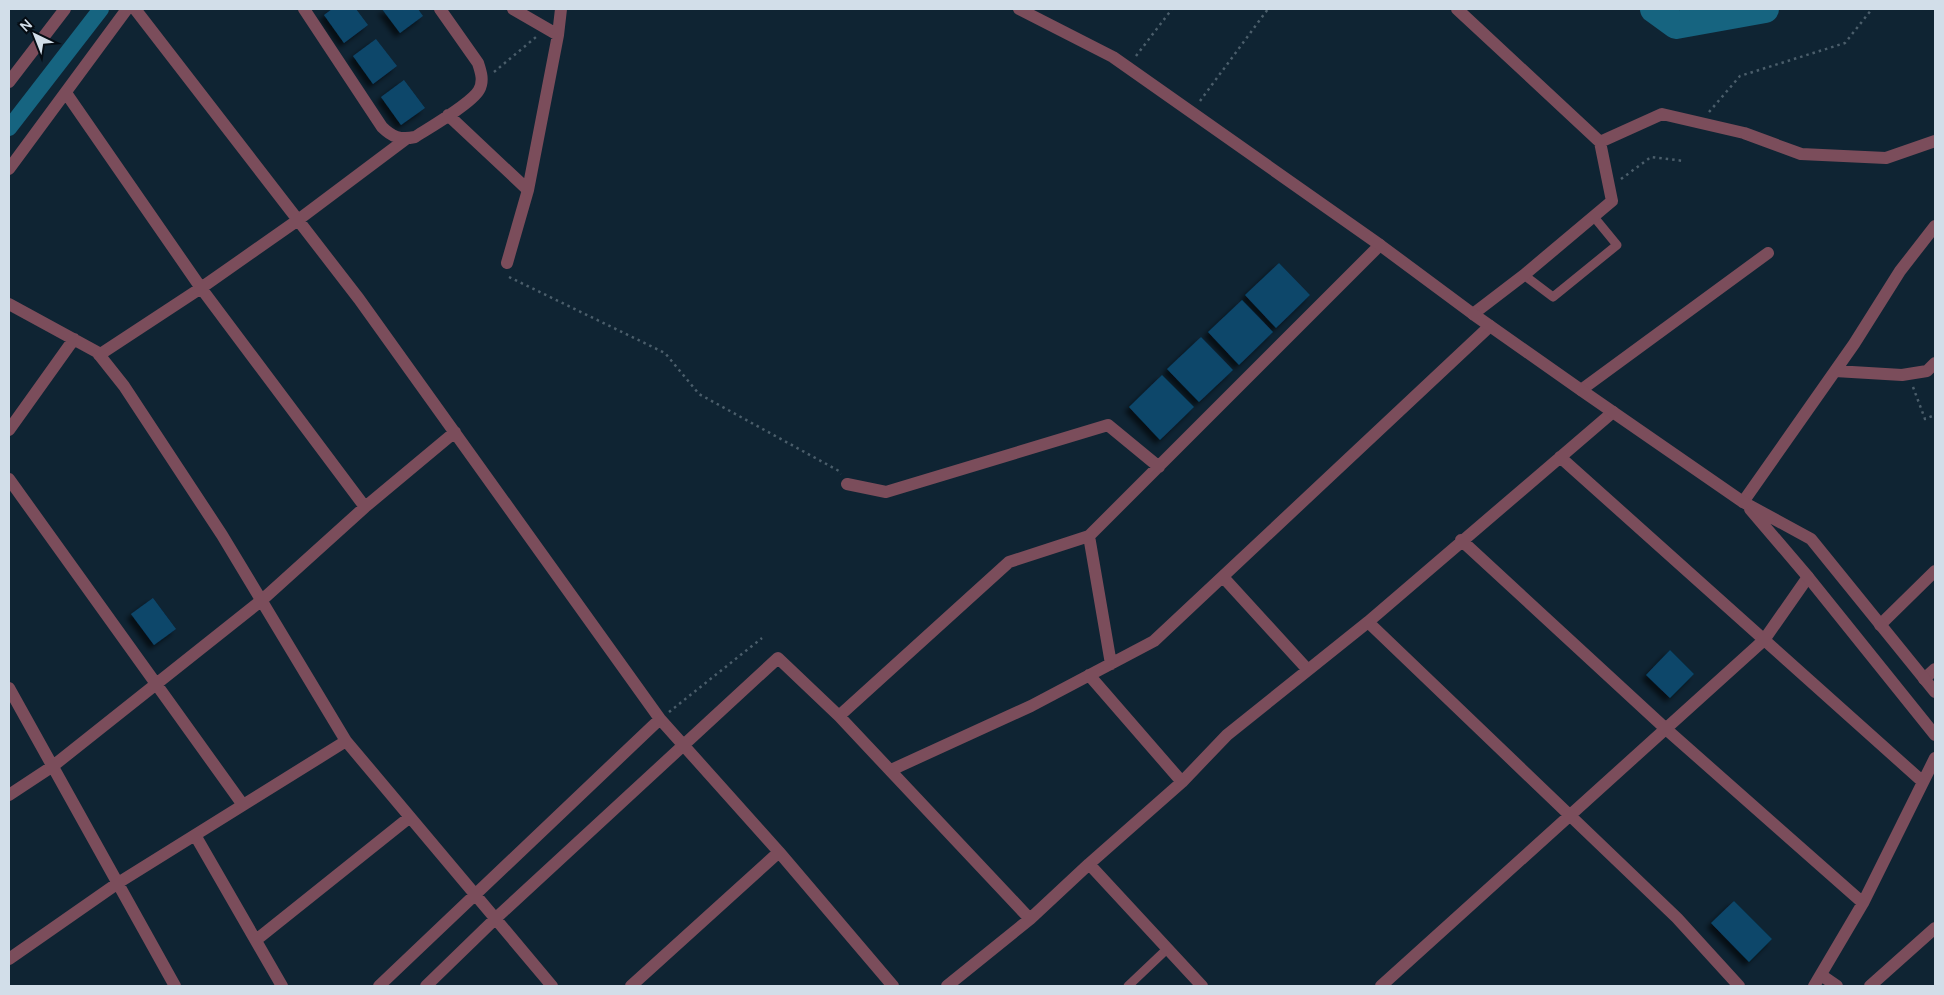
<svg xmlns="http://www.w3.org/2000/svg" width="1944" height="995" viewBox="0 0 1944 995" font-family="Manrope,sans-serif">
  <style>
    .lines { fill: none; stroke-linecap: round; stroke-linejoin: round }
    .canal { stroke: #166480; stroke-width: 16 }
    .river { stroke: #166480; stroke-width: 28 }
    .building { fill: #0c466b; filter: url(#shadow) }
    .path { stroke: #4b5e6b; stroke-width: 2.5; stroke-dasharray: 2.5 4; stroke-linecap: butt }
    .service { stroke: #7b4d5b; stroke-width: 9 }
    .minor { stroke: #7b4d5b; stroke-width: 12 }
    .tertiary { stroke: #7b4d5b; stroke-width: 12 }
  </style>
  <defs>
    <filter id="shadow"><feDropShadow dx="-4.5" dy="4.5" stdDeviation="2.5" flood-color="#0009"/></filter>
  </defs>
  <rect width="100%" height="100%" fill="#0f2433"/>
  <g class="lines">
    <path class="canal" d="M9,128L101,9"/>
    <path class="river" d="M1654,9L1676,25L1765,9"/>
  </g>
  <path class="building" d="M332,9H356L368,25L344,43L324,15Z
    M382,9H418L423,16L400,33Z
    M376,39L397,66L373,84L353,56Z
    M404,80L425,108L401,125L381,97Z
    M1279,263L1310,295L1276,328L1245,295Z
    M1242,300L1273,332L1239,365L1208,332Z
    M1201,337L1233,370L1199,402L1167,369Z
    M1162,375L1194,407L1160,440L1129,407Z
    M153,598L176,629L154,645L131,614Z
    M1670,650L1694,674L1670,698L1646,675Z
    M1734,901L1772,939L1749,962L1711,923Z"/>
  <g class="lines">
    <path class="path" d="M1136,56L1172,9
      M494,72L536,37
      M1200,101L1268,9
      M1709,112L1740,76L1845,43L1872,9
      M1621,179L1651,157L1684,161
      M509,277L665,353L699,394L839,471L841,474
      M1913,387L1925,419L1935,415
      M669,712L762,638"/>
    <path class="service" d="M1524,275L1553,297L1617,245L1594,217
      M1128,986L1167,949"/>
    <path class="minor" d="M135,9L359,299L660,719L779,852L893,986
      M304,9L382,127C392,137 400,140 415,137C429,128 472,103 479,90C484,81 481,72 478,63L440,9
      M513,9L558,35
      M1457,9L1600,142
      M9,82L65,9
      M66,93L201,288L365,507
      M448,115L528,190
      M9,169L127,9
      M507,263L528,190L558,35L561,9
      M9,304L97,352L124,386L222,535L346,741L552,986
      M1473,314L1524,275L1612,201L1600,142L1662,114L1744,133L1801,154L1886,158L1935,141
      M99,355L201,288L298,220L406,139
      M1835,371L1902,375L1927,371L1935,363
      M1581,390L1768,253
      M9,430L74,339
      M1560,457L1923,782
      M9,479L243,805
      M847,484L886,492L1108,425L1159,467
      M1743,502L1854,344L1900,271L1935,226
      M1089,536L1111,664
      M1461,540L1666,729L1863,903
      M1223,577L1308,670
      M1368,622L1677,918L1739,986
      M1880,625L1935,571
      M1089,675L1182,782L1227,735L1368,622L1613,412
      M1924,679L1935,669
      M9,688L175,986
      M839,716L1009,562L1089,536L1380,245
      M891,770L1031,706L1154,641L1490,326
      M9,795L53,766L262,600L365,507L455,432
      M195,835L282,986
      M1089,864L1202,986
      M256,940L410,817
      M9,959L118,883L346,741
      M1821,975L1837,986
      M379,986L660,719
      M426,986L495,919L778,658L839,716L1030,919
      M631,986L779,852
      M947,986L1030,919L1089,864L1182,782
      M1381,986L1764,640L1808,577
      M1814,986L1863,903L1935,758
      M1870,986L1935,928"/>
    <path class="tertiary" d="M1019,9L1113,57L1380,245L1473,314L1581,390L1743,502L1811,539L1935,692
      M1750,509L1808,577L1935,735"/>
  </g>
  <rect width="1944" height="995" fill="none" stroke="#d2dee9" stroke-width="20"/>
  <g transform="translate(35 35) rotate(317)" stroke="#050c13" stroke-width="4" paint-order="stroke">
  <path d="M0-4L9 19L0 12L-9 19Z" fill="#d2dee9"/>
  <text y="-8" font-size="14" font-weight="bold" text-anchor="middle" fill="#d2dee9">N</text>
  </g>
</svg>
